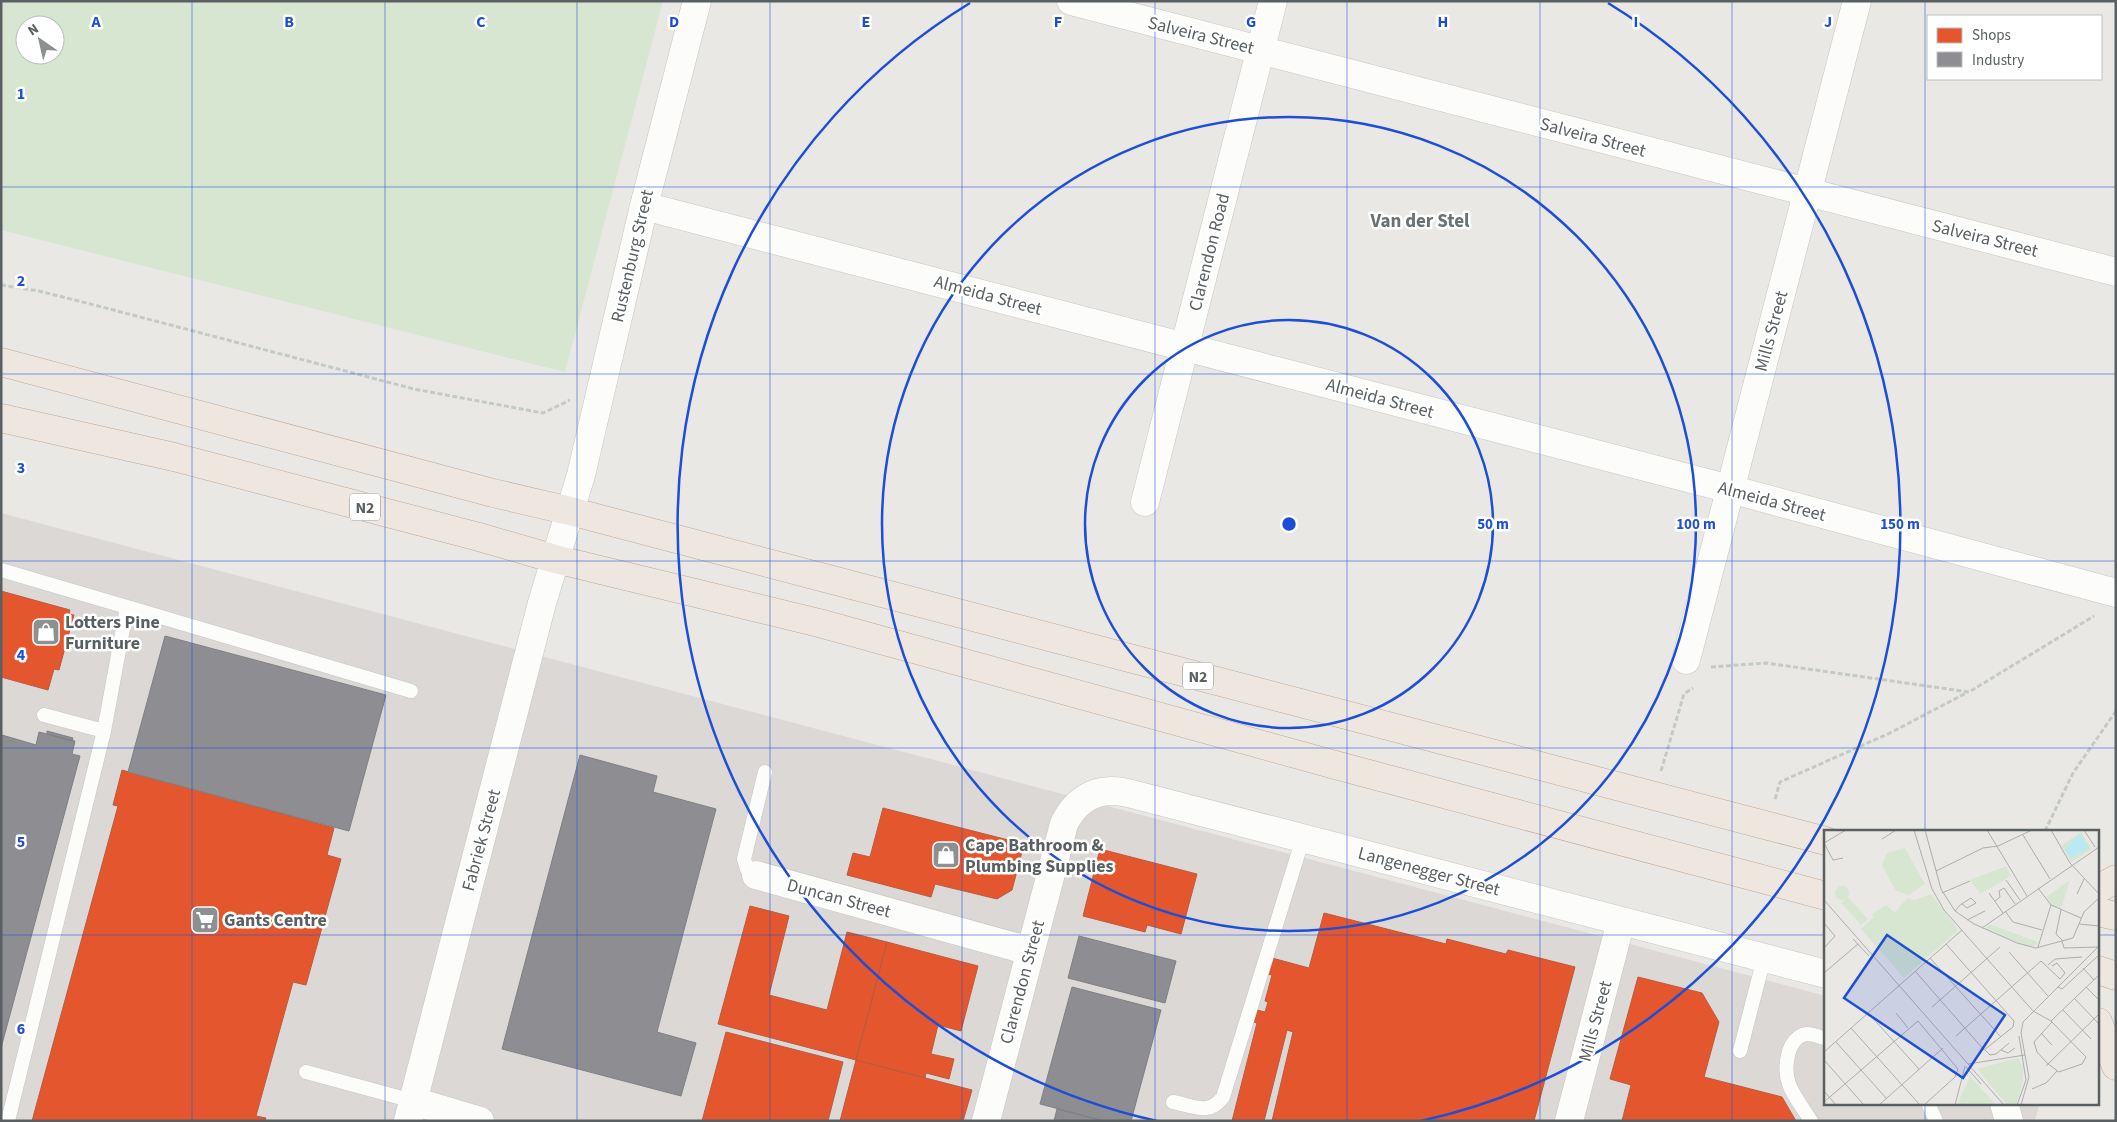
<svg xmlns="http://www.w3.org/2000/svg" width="2117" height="1122" viewBox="0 0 2117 1122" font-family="'Source Sans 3',sans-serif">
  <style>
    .industrial { fill: #dbd8d6 }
    .green { fill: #d7e6d0; fill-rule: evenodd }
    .shops { fill: #e4572e; stroke: #bb5a3e }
    .industry { fill: #8d8d92; stroke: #7e8084 }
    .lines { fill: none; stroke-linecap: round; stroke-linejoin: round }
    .lane-casing { stroke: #c6c6c6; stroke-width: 15 }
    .street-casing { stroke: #c6c6c6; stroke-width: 29 }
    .highway-casing { stroke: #c0a894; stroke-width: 29 }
    .path { stroke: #c4cac5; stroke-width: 3; stroke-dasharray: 5 2.5; stroke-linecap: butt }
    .lane { stroke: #fcfcfb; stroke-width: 14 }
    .street { stroke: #fcfcfb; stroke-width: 28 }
    .highway { stroke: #eee7e0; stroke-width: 28 }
    .grid { fill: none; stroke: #1d4ed8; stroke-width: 1; stroke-opacity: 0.55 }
    .ring { fill: none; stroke: #1d4ed8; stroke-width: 2.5 }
    .labels { text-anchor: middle; stroke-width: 5; stroke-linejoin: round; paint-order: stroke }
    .shield { fill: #fff; stroke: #8c9091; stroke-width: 1 }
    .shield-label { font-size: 16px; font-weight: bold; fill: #5a6062 }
    .street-label { font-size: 18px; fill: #5a6062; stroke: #fff }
    .poi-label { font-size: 18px; font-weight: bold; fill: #5a6062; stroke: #fff; text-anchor: start }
    .neighbourhood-label { font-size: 19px; font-weight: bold; fill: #6b7274; stroke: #fff }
    .inset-road { fill: none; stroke: #acaead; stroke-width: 1 }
    .view { fill: #1d4ed8; fill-opacity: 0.15; stroke: #1d4ed8; stroke-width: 2.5 }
    .inset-edge { fill: none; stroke: #5a6062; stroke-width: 2.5 }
    .grid-label { font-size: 16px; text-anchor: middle; font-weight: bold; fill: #1d4ed8; stroke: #fff; stroke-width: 5; stroke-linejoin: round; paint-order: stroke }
    .centre { fill: #1d4ed8; stroke: #fff; stroke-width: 2.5 }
    .ring-label { font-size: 15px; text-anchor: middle; font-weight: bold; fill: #1d4ed8; stroke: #fff; stroke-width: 5; stroke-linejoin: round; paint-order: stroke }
  </style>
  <rect width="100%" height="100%" fill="#eae8e5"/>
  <path class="industrial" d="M1,513L1826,996V1103H2040L2035,1121H1Z"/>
  <path class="green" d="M1,1H663L565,372L1,230ZM25,25H55V55H25Z"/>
  <path class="shops" d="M1,591L70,610L69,614L74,615L59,670L54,669L48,690L1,677Z
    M122,770L334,828L327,855L341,859L306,985L293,982L256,1116L266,1118L265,1121H32L118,806L113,805Z
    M883,808L1024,844L1012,890L997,899L935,884L931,897L847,875L853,853L870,857Z
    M1100,849L1197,874L1181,934L1147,925L1145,932L1083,916Z
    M750,906L789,916L769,995L827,1010L847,932L887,942L856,1060L718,1024Z
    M1324,913L1446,944L1447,939L1506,954L1508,950L1575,967L1534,1121H1272L1293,1032L1287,1030L1264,1121H1232L1257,1023L1254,1022L1257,1010L1265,1012L1268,1002L1265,1001L1272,975L1267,974L1272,958L1309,968Z
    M887,942L978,966L961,1031L938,1025L931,1054L954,1059L949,1079L926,1073L925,1078L856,1060Z
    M1638,977L1702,993L1719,1022L1704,1077L1782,1097L1796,1121H1622L1631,1085L1610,1079Z
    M726,1032L843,1062L828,1121H702Z
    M856,1060L972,1090L963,1121H840Z"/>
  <path class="industry" d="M165,636L386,695L349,831L128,772Z
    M47,731L73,738L72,741L47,734Z
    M39,732L75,741L72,754L80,756L1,1048V737L2,735L36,745Z
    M580,755L657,776L653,792L716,809L657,1032L696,1043L681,1096L502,1049Z
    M1079,936L1176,961L1165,1003L1068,978Z
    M1072,987L1161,1010L1131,1121H1105L1040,1104Z
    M1057,1109L1103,1121H1054Z"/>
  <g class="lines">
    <defs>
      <path id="lane" d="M1,570L127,607L104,731L8,1121
        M127,607L411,691
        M44,715L104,731
        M756,875L747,869L744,859L765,772
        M1740,1051L1764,958
        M306,1072L413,1101
        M1173,1102C1194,1106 1209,1116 1223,1097L1303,838
        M1928,1103L1936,1121
        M1811,1121C1804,1109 1793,1096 1789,1084C1783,1069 1787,1036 1807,1034C1813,1034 1820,1037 1826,1039"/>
      <path id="street" d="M1071,1L2116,272
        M644,206L1730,489L2116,593
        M1145,502L1273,1
        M1686,660L1857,1
        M756,875L1030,951
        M413,1101L480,1121
        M2004,1103L2009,1121
        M408,1121L542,603L581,475L644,206L697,1
        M986,1121L1064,824C1077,797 1099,786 1128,793L1826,974
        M1569,1121L1621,921"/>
      <path id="highway" d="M1,362L493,493L570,511L1826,841
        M1,418L174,457L479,537L555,559L819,623L1339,766L1826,896
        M2098,889L2116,879
        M2098,912L2116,916
        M2098,970L2116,976
        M2098,1022L2116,1066"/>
    </defs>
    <use href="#lane" class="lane-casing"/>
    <use href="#street" class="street-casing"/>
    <use href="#highway" class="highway-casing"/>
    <path class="path" d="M1,285L39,291L102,307L414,389L543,413L570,400
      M1711,667L1766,663L1969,692L2094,616
      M1661,771L1684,694L1693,688
      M1775,799L1780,782L1890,733L1968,692
      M2045,831L2073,773L2116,711"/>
    <use href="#lane" class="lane"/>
    <use href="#street" class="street"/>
    <use href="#highway" class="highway"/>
  </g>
  <path class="grid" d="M192,1V1121M385,1V1121M577,1V1121M770,1V1121M962,1V1121M1155,1V1121M1347,1V1121M1540,1V1121M1732,1V1121M1925,1V831M1,187H2116M1,374H2116M1,561H2116M1,748H2116M1,935H1826M2098,935H2116M1925,1103V1121"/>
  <g class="ring">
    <circle cx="1289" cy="524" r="204"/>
    <circle cx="1289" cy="524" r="407"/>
    <path d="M1157 1121A611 611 0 0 1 970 3M1608 3A611 611 0 0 1 1421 1121"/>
  </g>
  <defs>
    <symbol id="shop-square" viewBox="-11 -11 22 22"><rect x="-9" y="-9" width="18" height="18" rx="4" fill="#8c9090" stroke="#fff"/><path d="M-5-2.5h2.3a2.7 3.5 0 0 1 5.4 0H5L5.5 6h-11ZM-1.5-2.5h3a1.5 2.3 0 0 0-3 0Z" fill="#fff"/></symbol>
    <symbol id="supermarket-square" viewBox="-11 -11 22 22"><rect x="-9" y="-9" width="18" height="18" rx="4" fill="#8c9090" stroke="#fff"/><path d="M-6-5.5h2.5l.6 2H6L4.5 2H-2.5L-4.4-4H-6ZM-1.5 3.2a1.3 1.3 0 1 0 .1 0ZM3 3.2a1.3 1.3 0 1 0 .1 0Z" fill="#fff"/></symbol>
  </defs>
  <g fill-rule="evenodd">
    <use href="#shop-square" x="30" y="616" width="32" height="32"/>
    <use href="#shop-square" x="930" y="839" width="32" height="32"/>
    <use href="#supermarket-square" x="189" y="904" width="32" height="32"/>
  </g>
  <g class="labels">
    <g class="shield">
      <rect x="350" y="493.5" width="30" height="27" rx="4"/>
      <rect x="1183" y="662.5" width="30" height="27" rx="4"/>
    </g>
    <g class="shield-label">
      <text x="365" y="513">N2</text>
      <text x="1198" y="682">N2</text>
    </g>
    <g class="street-label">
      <text transform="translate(1201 35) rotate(14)" y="6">Salveira Street</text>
      <text transform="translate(1593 137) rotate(15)" y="6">Salveira Street</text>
      <text transform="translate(1985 238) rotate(14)" y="6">Salveira Street</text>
      <text transform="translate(1209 252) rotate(-76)" y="6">Clarendon Road</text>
      <text transform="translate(632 256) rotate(-77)" y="6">Rustenburg Street</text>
      <text transform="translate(988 295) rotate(15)" y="6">Almeida Street</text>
      <text transform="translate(1771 331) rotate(-75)" y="6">Mills Street</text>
      <text transform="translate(1380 398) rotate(15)" y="6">Almeida Street</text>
      <text transform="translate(1772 501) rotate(15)" y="6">Almeida Street</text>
      <text transform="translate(481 840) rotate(-75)" y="6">Fabriek Street</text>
      <text transform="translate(1429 871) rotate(15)" y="6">Langenegger Street</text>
      <text transform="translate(839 898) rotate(15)" y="6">Duncan Street</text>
      <text transform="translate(1022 982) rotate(-75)" y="6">Clarendon Street</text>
      <text transform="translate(1595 1021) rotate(-75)" y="6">Mills Street</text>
    </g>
    <g class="poi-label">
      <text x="65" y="628">Lotters Pine<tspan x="65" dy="21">Furniture</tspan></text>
      <text x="965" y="851">Cape Bathroom &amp;<tspan x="965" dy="21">Plumbing Supplies</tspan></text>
      <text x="224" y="926">Gants Centre</text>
    </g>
    <g class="neighbourhood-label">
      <text x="1420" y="227">Van der Stel</text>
    </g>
  </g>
  <g transform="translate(1824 830)">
    <rect width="275" height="275" fill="#eae8e5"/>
    <path d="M257,2L268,19L247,32L237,16ZM81,18L101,54L85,65L72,61L58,35L63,23ZM182,36L187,46L156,64L146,50ZM246,50L237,79L227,75L222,67ZM11 63a7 7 0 1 1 14 0a7 7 0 1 1-14 0ZM107,64L134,100L80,148L37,99L50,87L48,84L62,75L71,83L83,68L91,70ZM24,67L44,89L37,95L17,73ZM165,94L214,112L213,115L205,117L161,99ZM194,228L199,235V252L192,275H183L153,239ZM146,247L152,253L172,275H133Z" fill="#d7e6d0"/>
    <path d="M256,4L265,18L247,28L241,19Z" fill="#b8e9f5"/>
    <path class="inset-road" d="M90,0L108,59L120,80L209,181L227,191L262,227M101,0L117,59L131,81L150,94L193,113L212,118L249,108L260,82L275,68M163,0L203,66M227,0L246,33L275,64M260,0L271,17M199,5L226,49M58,9L72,0M0,13L9,30L19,28M0,13L22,0M112,41L159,18L174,16L208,0M182,50L196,70M214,58L227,75L257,88M118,63L146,51M165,63L179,83M253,64L260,49M0,70L180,275M171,71L176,67L175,61L180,58L191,74M237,80L232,104L239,111M131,81L136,75L147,68L152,73L143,78L138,74M181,81L189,92L218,100M143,90L161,81M0,93L11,106L0,118M255,94L275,96M158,98L275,17M29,109L45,126M238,111L240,118L274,117M214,117L227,75M185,122L224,166M106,128L177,207M224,135L231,129L258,127M228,136L233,133L241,143L236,149M259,138L270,150M91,141L160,220L189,197L190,191L122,114M0,143L34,114M234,157L238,159L275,125M262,157L275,170M250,168L275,194M108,177L176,117M239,180L267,209M44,183L95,239M72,183L84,198M227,191L275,145M228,192L210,212L213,222L223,233L235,242L258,234L262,227M27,198L96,275M217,203L228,215M132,206L217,131L236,149M12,212L62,268M161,220L166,225L172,224L185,213M177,220L184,223L191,218M0,222L138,100M0,230L40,275M144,234L201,225M222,236L275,184M142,237L157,254M208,259L222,253L233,241M0,261L12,275M0,272L94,191L134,239L131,247L100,275M55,275L119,218M131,275L141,236M193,275L202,250L195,206M197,275L205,247L197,203L199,192L275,116"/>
    <path class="view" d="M63,105L181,185L139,248L20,168Z"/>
    <rect width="275" height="275" class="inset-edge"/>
  </g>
  <g class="grid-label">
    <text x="96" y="27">A</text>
    <text x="289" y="27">B</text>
    <text x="481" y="27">C</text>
    <text x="674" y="27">D</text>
    <text x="866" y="27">E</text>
    <text x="1058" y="27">F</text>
    <text x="1251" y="27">G</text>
    <text x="1443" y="27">H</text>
    <text x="1636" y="27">I</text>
    <text x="1828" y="27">J</text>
    <text x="21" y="99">1</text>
    <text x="21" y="286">2</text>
    <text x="21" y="473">3</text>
    <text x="21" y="660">4</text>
    <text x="21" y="847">5</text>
    <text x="21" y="1034">6</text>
  </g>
  <circle cx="1289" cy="524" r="8" class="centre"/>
  <g class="ring-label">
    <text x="1493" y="529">50 m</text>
    <text x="1696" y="529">100 m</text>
    <text x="1900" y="529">150 m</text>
  </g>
  <rect width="2117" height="1122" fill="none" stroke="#5a6062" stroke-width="5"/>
  <rect x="1927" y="15" width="175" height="65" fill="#ffffff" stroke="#bdbfc0"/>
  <rect x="1937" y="28" width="25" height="15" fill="#e4572e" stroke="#bdbfc0"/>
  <text x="1972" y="40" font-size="15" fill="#5a6062">Shops</text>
  <rect x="1937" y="52" width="25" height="15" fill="#8d8d92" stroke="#bdbfc0"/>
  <text x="1972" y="65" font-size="15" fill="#5a6062">Industry</text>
  <g transform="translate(40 40) rotate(326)"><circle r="24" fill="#ffffff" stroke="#bdbfc0"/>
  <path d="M0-4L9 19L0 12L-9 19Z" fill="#8c9090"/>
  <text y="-8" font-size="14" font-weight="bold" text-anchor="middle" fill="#5a6062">N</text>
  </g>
</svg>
